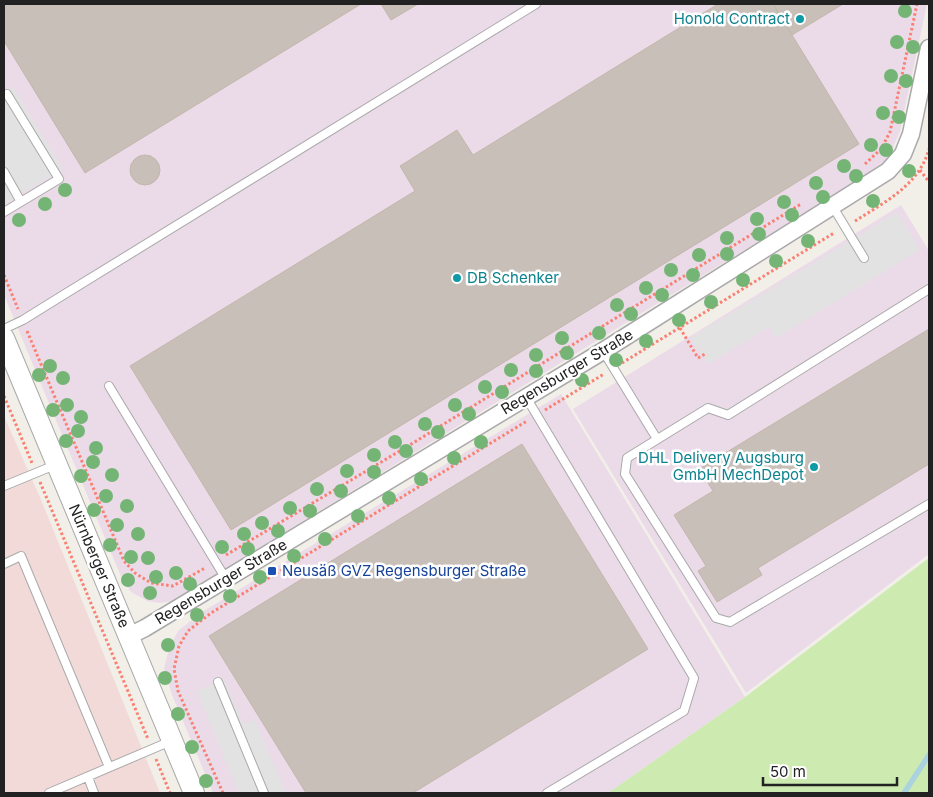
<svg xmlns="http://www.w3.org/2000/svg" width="933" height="797" viewBox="0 0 933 797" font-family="Inter,sans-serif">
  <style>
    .commercial { fill: #f2dad9 }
    .industrial { fill: #ebdbe8 }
    .grass { fill: #cdebb0 }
    .parking { fill: #e2e2e2 }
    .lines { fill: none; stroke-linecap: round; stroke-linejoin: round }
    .stream { stroke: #aad3df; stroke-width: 5.5 }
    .building { fill: #c7bfb8; stroke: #c4b6ab }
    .service-casing { stroke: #a9a9a9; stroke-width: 10 }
    .minor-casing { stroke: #a9a9a9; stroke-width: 19 }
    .tertiary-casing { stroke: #a9a9a9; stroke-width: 22 }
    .path { stroke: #fa8072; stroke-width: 3; stroke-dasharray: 2.5 2.5; stroke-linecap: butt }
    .service { stroke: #fff; stroke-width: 8 }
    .minor { stroke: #fff; stroke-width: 16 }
    .tertiary { stroke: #fff; stroke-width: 20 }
    .tree { fill: #74b475 }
    .culture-dot { fill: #0f9aa8; stroke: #fff; stroke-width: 2 }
    .transit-dot { fill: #1a4fb4; stroke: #fff; stroke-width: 2 }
    .labels { text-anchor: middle; stroke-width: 5; stroke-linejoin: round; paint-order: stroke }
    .culture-label { font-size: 15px; fill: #0d838f; stroke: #fff; text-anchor: end }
    .street-label { font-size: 15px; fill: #222; stroke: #fff }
    .transit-label { font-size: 15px; fill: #164399; stroke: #fff; text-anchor: start }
  </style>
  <rect width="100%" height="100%" fill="#f2efe9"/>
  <path class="commercial" d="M4,416L42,502L160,793H4Z"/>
  <path class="industrial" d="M4,4H927L900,131L889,157L878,168L173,601L159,603L147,601L131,592L122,579L4,295Z
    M901,205L929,251V554L746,693L573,409Z
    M561,394L745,697L608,793H213L172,695L164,668L170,645L179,630L202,612Z"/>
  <path class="grass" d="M929,558V793H608L745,697Z"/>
  <path class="parking" d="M13,87L63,169L4,204V93Z
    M897,212L920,250L776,338L769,327L708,364L691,338Z
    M224,679L243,724L255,720L286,793H239L197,691Z"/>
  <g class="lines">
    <path class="stream" d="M904,793L929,755"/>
  </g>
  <path class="building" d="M4,4H361L85,173L4,41Z
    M381,4H418L391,20Z
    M718,4H773L859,144L231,530L130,366L415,191L400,166L457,130L473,155Z
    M773,4H843L792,35Z
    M130 170a15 15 0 1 1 30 0a15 15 0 1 1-30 0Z
    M929,329V464L758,568L762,575L717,602L698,571L706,566L674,515L713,491L699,469Z
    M522,444L648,649L413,793H306L209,636Z"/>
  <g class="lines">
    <defs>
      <path id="service" d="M4,172L21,202
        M833,207L864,258
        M4,212L59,179L7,94
        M929,289L728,415L708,408L627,458L625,474L716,618L730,622L929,504
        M4,329L23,320L60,297L536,4
        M603,351L657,439
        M109,386L226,579
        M526,397L694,678L684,711L547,793
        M4,486L55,465
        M4,564L21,556L109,767
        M218,682L264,793
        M88,777L94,793
        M49,793L171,741"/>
      <path id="minor" d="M129,636L145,628L603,351L888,171L903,154L911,134L929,48"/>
      <path id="tertiary" d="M4,338L194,793"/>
    </defs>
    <use href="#service" class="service-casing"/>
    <use href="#minor" class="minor-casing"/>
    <use href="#tertiary" class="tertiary-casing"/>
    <path class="path" d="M865,164L881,149L890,132L917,4
      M920,170L929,182
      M855,221C885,202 919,185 929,149
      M4,275L18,309
      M680,328L698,358L705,354
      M27,331L124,561L135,573L151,583L173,586L205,568
      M622,363L834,233
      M4,396L32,463
      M545,410L604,374
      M40,482L148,739
      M226,555L413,443L801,204
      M156,759L170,793
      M223,793L178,691L174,669L179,646L188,631L211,613L527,421"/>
    <use href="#service" class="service"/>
    <use href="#minor" class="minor"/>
    <use href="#tertiary" class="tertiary"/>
  </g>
  <g class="tree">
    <circle cx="905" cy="11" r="7"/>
    <circle cx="897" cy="42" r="7"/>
    <circle cx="913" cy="47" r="7"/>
    <circle cx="891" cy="76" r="7"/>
    <circle cx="906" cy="81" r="7"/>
    <circle cx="883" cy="113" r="7"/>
    <circle cx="899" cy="117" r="7"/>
    <circle cx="871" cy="145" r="7"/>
    <circle cx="886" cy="150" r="7"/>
    <circle cx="844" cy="166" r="7"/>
    <circle cx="909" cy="171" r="7"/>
    <circle cx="856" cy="176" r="7"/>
    <circle cx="816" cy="183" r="7"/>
    <circle cx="65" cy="190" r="7"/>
    <circle cx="823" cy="197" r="7"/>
    <circle cx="873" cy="201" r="7"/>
    <circle cx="784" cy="202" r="7"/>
    <circle cx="45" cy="204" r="7"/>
    <circle cx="792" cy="215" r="7"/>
    <circle cx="757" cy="219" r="7"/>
    <circle cx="19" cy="220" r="7"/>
    <circle cx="759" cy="234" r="7"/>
    <circle cx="727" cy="238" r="7"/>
    <circle cx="808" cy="241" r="7"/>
    <circle cx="727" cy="254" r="7"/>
    <circle cx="699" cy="255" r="7"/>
    <circle cx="776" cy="261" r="7"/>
    <circle cx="671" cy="270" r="7"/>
    <circle cx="693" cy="275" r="7"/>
    <circle cx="743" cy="280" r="7"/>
    <circle cx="646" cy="288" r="7"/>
    <circle cx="662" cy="295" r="7"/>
    <circle cx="711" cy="302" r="7"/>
    <circle cx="617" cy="305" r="7"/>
    <circle cx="631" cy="314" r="7"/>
    <circle cx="679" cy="320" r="7"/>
    <circle cx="599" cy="333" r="7"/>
    <circle cx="562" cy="338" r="7"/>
    <circle cx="646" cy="341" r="7"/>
    <circle cx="567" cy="353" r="7"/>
    <circle cx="536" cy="355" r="7"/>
    <circle cx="616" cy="360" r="7"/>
    <circle cx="50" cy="366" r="7"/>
    <circle cx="511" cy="370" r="7"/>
    <circle cx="536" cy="371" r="7"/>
    <circle cx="39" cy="375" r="7"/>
    <circle cx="63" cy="378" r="7"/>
    <circle cx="582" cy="380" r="7"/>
    <circle cx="485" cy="387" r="7"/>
    <circle cx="502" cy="392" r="7"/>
    <circle cx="67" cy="405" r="7"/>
    <circle cx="455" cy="405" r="7"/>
    <circle cx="53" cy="410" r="7"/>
    <circle cx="469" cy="414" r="7"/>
    <circle cx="81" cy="417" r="7"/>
    <circle cx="425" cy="424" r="7"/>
    <circle cx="78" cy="431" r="7"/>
    <circle cx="438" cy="432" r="7"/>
    <circle cx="66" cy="441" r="7"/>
    <circle cx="395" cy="442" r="7"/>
    <circle cx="481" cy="442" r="7"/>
    <circle cx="96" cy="448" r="7"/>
    <circle cx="406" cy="451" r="7"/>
    <circle cx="374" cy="455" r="7"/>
    <circle cx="454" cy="458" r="7"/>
    <circle cx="93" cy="462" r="7"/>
    <circle cx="347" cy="471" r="7"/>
    <circle cx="374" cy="472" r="7"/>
    <circle cx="112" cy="475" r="7"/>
    <circle cx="81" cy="476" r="7"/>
    <circle cx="421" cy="479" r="7"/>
    <circle cx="317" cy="489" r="7"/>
    <circle cx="341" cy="491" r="7"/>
    <circle cx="106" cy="496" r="7"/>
    <circle cx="389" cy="498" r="7"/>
    <circle cx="127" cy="506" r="7"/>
    <circle cx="290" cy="508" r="7"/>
    <circle cx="94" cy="510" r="7"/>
    <circle cx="310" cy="511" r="7"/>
    <circle cx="358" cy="516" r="7"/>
    <circle cx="262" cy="523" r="7"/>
    <circle cx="117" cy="525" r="7"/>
    <circle cx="278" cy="531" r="7"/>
    <circle cx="138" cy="534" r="7"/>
    <circle cx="244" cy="534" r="7"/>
    <circle cx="325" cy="539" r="7"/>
    <circle cx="110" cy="545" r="7"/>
    <circle cx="222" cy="547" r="7"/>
    <circle cx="248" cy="549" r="7"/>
    <circle cx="294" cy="556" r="7"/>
    <circle cx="131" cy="557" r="7"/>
    <circle cx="148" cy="558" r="7"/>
    <circle cx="176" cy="573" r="7"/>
    <circle cx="156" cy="577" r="7"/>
    <circle cx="260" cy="577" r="7"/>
    <circle cx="128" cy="580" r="7"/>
    <circle cx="190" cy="584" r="7"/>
    <circle cx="150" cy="593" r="7"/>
    <circle cx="230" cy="596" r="7"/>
    <circle cx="197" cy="615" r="7"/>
    <circle cx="168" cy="645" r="7"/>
    <circle cx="165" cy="678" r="7"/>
    <circle cx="178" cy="714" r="7"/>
    <circle cx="192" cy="747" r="7"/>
    <circle cx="206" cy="781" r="7"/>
  </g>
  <g class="culture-dot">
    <circle cx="800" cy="19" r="5"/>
    <circle cx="457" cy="278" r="5"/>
    <circle cx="814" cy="467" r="5"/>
  </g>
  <rect class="transit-dot" x="267" y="566" width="10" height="10" rx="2.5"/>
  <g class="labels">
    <g class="culture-label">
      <text x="790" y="24">Honold Contract</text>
      <text x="467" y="283" text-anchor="start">DB Schenker</text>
      <text x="804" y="463">DHL Delivery Augsburg<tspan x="804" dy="17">GmbH MechDepot</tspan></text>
    </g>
    <g class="street-label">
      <text transform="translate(567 372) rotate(-31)" y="5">Regensburger Straße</text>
      <text transform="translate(99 566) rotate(67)" y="5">Nürnberger Straße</text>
      <text transform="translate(221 582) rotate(-31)" y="5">Regensburger Straße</text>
    </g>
    <g class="transit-label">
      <text x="282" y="576">Neusäß GVZ Regensburger Straße</text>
    </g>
  </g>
  <rect width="933" height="797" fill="none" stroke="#222222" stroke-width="10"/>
  <path d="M763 777v8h134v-8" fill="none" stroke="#222222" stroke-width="2.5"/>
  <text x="770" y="777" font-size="15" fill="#222222" stroke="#ffffff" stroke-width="4" paint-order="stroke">50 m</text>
</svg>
